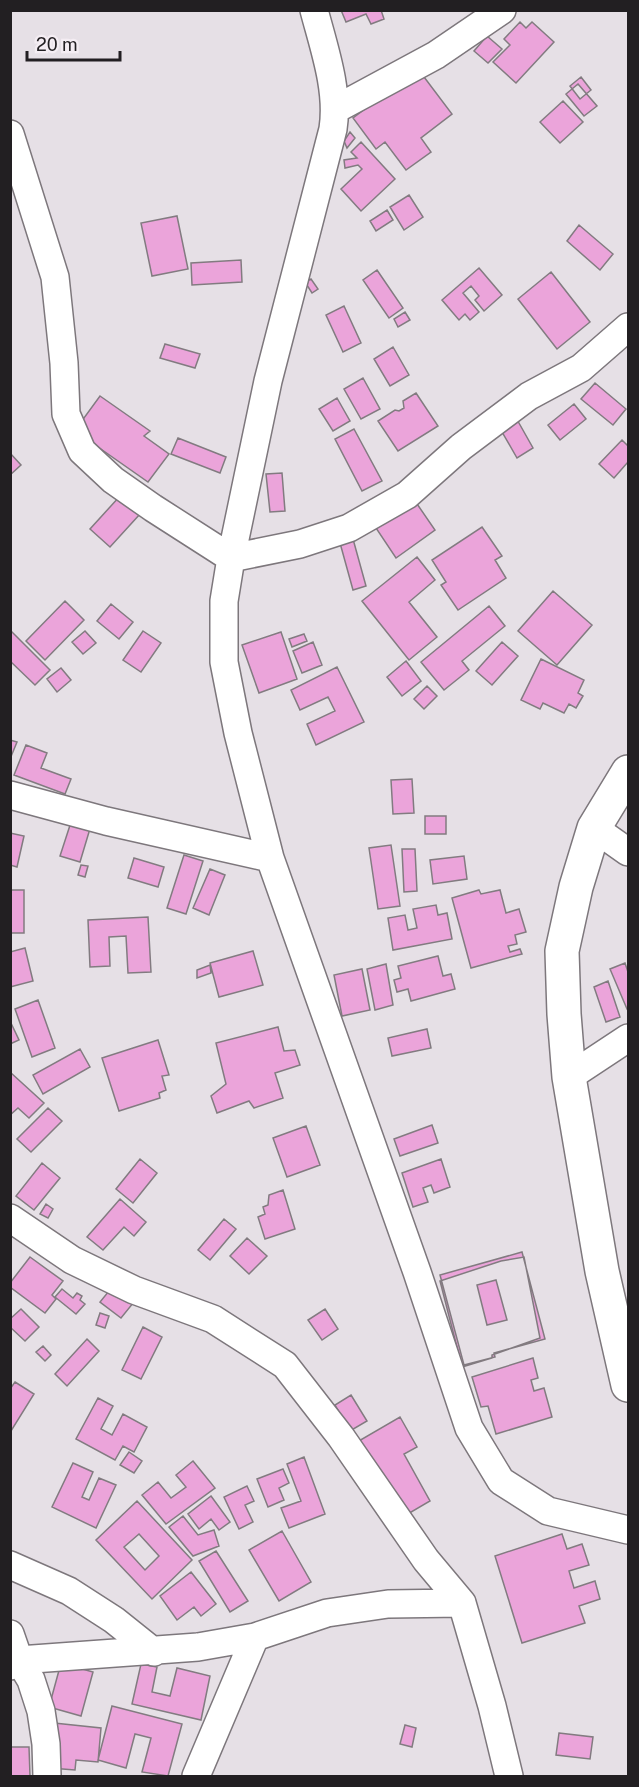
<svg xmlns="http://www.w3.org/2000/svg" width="639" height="1787" viewBox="0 0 639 1787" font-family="'Public Sans',sans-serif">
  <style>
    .building { fill: #eba4da; stroke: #827b80; stroke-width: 1.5; fill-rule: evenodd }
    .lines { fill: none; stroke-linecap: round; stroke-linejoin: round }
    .street-casing { stroke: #7d777c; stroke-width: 30 }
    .secondary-casing { stroke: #7d777c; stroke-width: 36 }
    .street { stroke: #fff; stroke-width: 27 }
    .secondary { stroke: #fff; stroke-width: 33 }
  </style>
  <rect width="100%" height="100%" fill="#e6e0e6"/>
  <path class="building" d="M341,10H381L384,19L371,24L366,14L346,22Z
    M520,22L526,28L532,22L554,42L516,83L493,62L510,45L504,39Z
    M487,36L502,49L488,63L474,51Z
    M418,69L452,114L421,138L431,152L406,170L385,142L376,149L353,118Z
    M581,77L591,90L580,99L570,86Z
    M578,84L597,106L584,116L566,94Z
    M563,101L583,122L560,143L540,122Z
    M350,132L355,138L347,148L344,141Z
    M361,142L395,179L361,211L341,189L362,169L358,165L345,168L344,160L357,158L351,152Z
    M409,195L423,217L404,230L390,207Z
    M387,210L393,220L376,231L370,221Z
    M177,216L188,269L152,276L141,223Z
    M579,225L613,254L600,270L567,241Z
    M241,260L242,282L192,285L191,263Z
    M479,268L502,295L484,311L475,300L479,296L471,286L463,293L479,312L470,320L465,314L459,320L442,300Z
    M377,270L403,308L389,318L363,280Z
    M551,272L590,322L557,349L518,299Z
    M311,279L318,289L312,293L305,282Z
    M344,306L361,343L343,352L326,315Z
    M405,312L410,320L398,327L394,319Z
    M165,344L200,354L195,368L160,358Z
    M393,347L409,375L390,386L374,359Z
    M363,378L380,409L361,419L344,389Z
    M595,383L626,409L613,425L581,399Z
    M416,393L438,426L398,451L378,421L395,410L399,411L404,408L403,401Z
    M100,396L150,431L144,436L169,454L148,482L78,433L81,422Z
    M337,398L350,421L333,431L319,409Z
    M574,404L586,419L560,440L548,425Z
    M515,416L533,448L517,458L498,425Z
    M354,429L382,481L362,491L335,439Z
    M178,438L226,457L220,473L171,454Z
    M622,440L627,445L628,443V462L614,478L599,464Z
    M10,453L21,465L10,475Z
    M282,473L285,511L270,512L266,474Z
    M120,496L140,514L110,547L90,529Z
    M415,501L435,530L396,558L376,528Z
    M482,527L502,556L495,560L506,578L458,610L441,585L446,582L432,560Z
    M353,539L366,586L353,590L340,543Z
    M417,557L435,580L409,602L437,637L409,660L362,601Z
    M553,591L592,625L557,665L518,631Z
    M65,601L84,620L45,660L26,641Z
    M111,604L133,622L119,639L97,621Z
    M489,606L505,626L462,661L469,670L444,690L421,662Z
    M10,630L50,670L35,685L10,661Z
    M85,631L96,643L83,654L72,642Z
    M143,631L161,643L141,672L123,660Z
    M281,632L297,679L259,693L242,645Z
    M304,634L307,641L292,647L289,639Z
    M313,642L322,665L302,673L293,651Z
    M502,642L518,656L492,685L476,671Z
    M541,659L584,680L578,693L583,696L576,708L569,704L564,713L543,703L540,709L521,700Z
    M406,661L421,681L402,696L387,677Z
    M337,667L364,722L316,745L307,724L335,711L328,697L300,710L291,690Z
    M61,668L71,680L57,692L47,679Z
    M427,686L437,696L424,709L414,699Z
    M10,740L17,742L10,759Z
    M26,745L47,753L41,768L71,779L65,794L14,775Z
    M412,779L414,813L393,814L391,780Z
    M73,816L92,822L80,862L60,856Z
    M425,816H446V834H425Z
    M10,833L24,836L17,867L10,865Z
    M391,845L400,906L378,909L369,848Z
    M402,849H415L417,891L404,892Z
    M184,855L203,861L186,914L167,908Z
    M464,856L467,879L433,884L430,860Z
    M134,858L164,867L158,887L128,878Z
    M81,865L88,866L85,877L78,875Z
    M210,869L225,875L209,915L193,908Z
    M10,890H24V933H10Z
    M479,890L481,894L500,890L506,913L519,909L526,932L515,935L517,944L508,946L510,952L520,949L522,954L471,968L452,898Z
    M436,905L438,915L447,913L452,939L393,950L388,918L405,915L408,930L417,928L413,909Z
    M148,917L151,972L128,973L126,936L109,937L110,966L90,967L88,920Z
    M25,948L33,981L10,987V952Z
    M253,951L263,985L219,997L210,963Z
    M438,956L443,976L451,974L455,989L411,1001L408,989L397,992L394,980L401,978L398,966Z
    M625,963L628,972V1008L627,1009L610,969Z
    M386,964L393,1005L375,1010L367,969Z
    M210,965L211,973L197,978V970Z
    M362,969L370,1010L342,1016L334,975Z
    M608,981L620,1017L606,1022L594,987Z
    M38,1000L55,1048L32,1057L15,1009Z
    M10,1021L19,1040L10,1044Z
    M278,1027L284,1051L295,1050L300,1065L275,1073L283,1098L254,1108L249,1101L217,1113L211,1096L226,1084L216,1043Z
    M427,1029L431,1048L392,1056L388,1038Z
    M158,1040L169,1075L162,1076L166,1090L159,1093L160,1098L119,1111L102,1058Z
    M80,1049L90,1067L43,1094L33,1075Z
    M10,1072L44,1103L29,1118L18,1108L10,1115Z
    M48,1108L62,1121L31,1152L17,1139Z
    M432,1125L438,1143L400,1156L394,1139Z
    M306,1126L320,1165L287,1177L273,1138Z
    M140,1159L157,1173L133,1203L116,1189Z
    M441,1159L450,1187L434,1193L431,1185L423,1188L428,1202L413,1207L402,1173Z
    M42,1163L60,1178L34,1210L16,1196Z
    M283,1190L295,1229L265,1239L258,1217L265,1214L263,1207L268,1205L269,1195Z
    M120,1199L146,1222L134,1236L124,1227L103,1250L87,1237Z
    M46,1204L53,1209L48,1218L40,1214Z
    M224,1219L236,1229L210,1260L198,1250Z
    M247,1238L267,1256L249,1274L230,1256Z
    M522,1252L545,1339L494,1353L495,1357L464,1365L440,1275ZM496,1280L507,1320L487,1325L477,1285Z
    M30,1257L63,1281L52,1295L56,1299L45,1313L10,1287V1283Z
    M524,1257L540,1338L492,1355V1358L462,1367L440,1281L501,1261Z
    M113,1286L134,1302L121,1318L100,1302Z
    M62,1289L73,1298L77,1293L82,1296L80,1300L85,1304L76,1314L55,1297Z
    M21,1309L39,1327L25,1341L10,1327V1319Z
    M325,1309L338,1329L322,1340L308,1320Z
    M100,1313L109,1316L105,1328L96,1325Z
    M143,1327L162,1337L141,1379L122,1370Z
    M87,1339L99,1351L67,1386L55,1374Z
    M43,1346L51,1355L45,1361L36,1352Z
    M533,1358L538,1378L531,1380L534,1391L544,1388L552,1417L496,1434L488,1406L481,1407L472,1377Z
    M15,1382L34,1394L11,1431L10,1389Z
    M351,1395L367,1421L350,1431L335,1405Z
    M98,1398L113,1406L101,1429L112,1435L123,1414L147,1427L134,1452L123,1446L115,1460L76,1439Z
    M400,1417L417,1447L404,1454L430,1501L401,1518L357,1442Z
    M129,1452L142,1461L134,1473L120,1465Z
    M304,1457L325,1514L289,1528L281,1508L301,1501L287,1464Z
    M193,1461L215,1488L166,1524L142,1495L158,1482L171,1498L186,1487L176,1475Z
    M73,1463L93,1472L82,1497L89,1500L99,1478L116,1485L96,1528L52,1507Z
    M283,1469L289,1483L279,1488L284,1500L268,1507L257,1479Z
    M247,1486L254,1501L245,1505L253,1522L239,1529L224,1497Z
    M211,1496L230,1522L219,1530L211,1519L199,1529L188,1514Z
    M137,1501L192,1560L152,1599L96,1540ZM139,1534L159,1556L145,1570L124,1547Z
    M183,1516L198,1535L214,1530L219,1546L193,1556L169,1527Z
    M282,1531L311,1582L279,1601L249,1550Z
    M562,1534L567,1549L582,1544L589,1565L569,1571L574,1588L595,1581L600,1599L579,1606L585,1623L522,1643L495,1556Z
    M216,1551L248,1601L230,1612L199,1561Z
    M191,1572L216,1604L201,1616L194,1607L177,1620L160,1596Z
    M61,1663L93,1672L81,1716L49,1707Z
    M141,1664L157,1667L152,1692L170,1696L177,1668L210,1676L201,1720L132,1704Z
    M112,1706L182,1724L168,1776L142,1772L151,1738L135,1734L126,1768L98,1760Z
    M54,1723L101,1728L98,1762L76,1760L75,1770L50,1768Z
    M405,1725L416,1728L412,1747L400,1744Z
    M559,1733L593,1737L590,1759L556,1755Z
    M10,1747H29L30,1776H10Z"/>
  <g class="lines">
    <defs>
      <path id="street" d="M314,10C324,48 339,90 333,129L268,381L231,558L224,601V662L238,733L270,858L417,1272L469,1428L501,1481L548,1511L628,1530
        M336,109L436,55L502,10
        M10,134L55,277L64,363L66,414L82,451L113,480L153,508L231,558L300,544L349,528L407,495L461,447L529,396L581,368L628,327
        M10,795L106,821L270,858
        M594,828L628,852
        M569,1077L628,1038
        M10,1218L72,1260L134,1290L213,1319L285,1365L341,1437L426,1560L462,1603L492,1706L509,1776
        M10,1565L69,1591L114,1620L154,1652
        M10,1634L19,1660L31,1680L41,1711L46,1744L47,1776
        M10,1666L19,1660L198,1647L255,1637L327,1613L388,1604L462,1603
        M196,1776L255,1637"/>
      <path id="secondary" d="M628,772L594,828L576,887L562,951L564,1014L569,1077L602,1271L628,1385"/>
    </defs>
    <use href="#street" class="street-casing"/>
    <use href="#secondary" class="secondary-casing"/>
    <use href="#street" class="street"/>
    <use href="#secondary" class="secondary"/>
  </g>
  <rect width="639" height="1787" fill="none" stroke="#221f22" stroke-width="24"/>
  <path d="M27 51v9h93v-9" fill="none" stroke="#221f22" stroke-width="3"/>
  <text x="36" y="51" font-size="18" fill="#221f22" stroke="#f4edf3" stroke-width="4.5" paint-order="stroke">20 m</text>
</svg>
